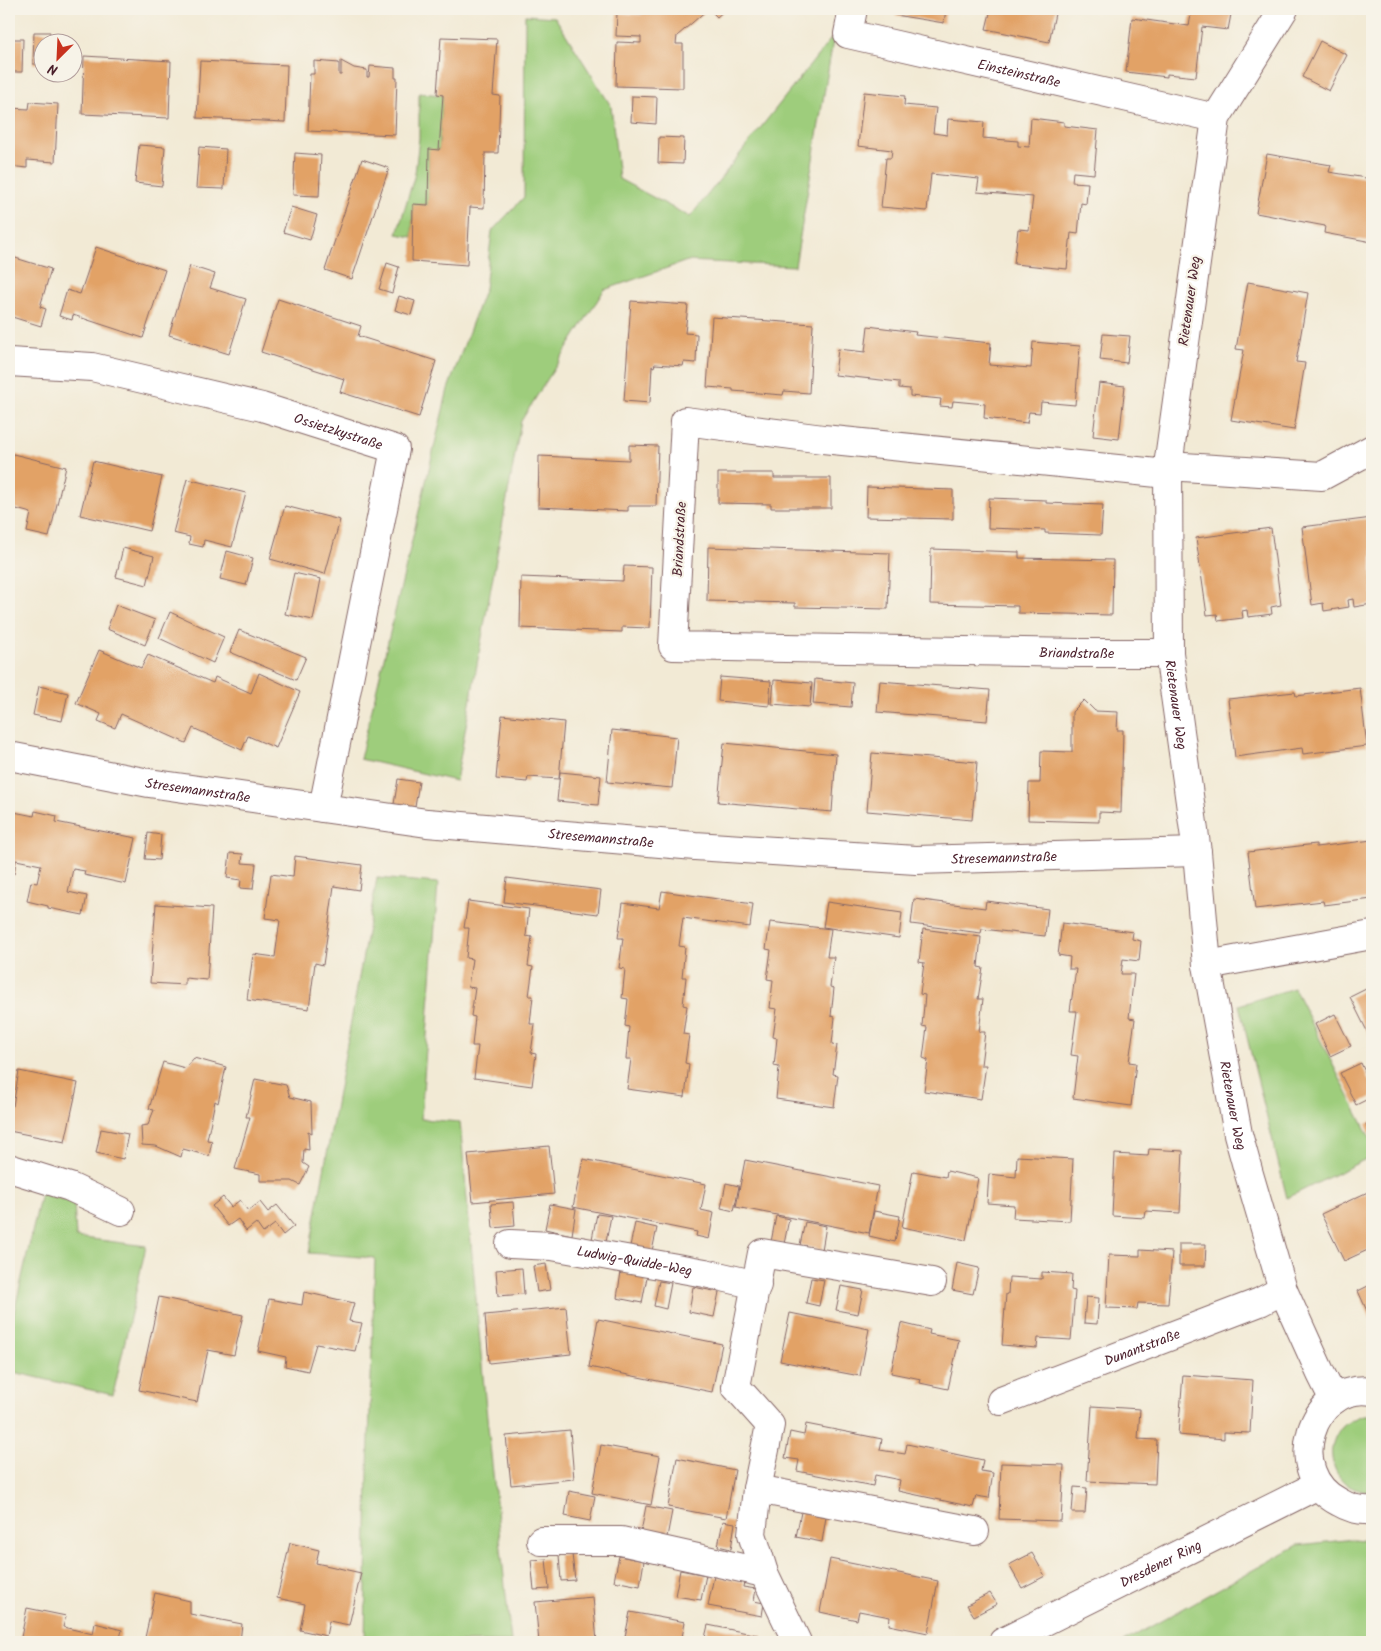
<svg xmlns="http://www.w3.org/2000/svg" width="1381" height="1651" viewBox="0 0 1381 1651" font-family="Kalam,sans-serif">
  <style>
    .green { fill: #9ecd7b; stroke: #747653 }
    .building { fill: #e2a266 }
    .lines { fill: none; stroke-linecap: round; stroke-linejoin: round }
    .minor-casing { stroke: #856666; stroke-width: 30 }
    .minor { stroke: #fff; stroke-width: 28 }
    .labels { text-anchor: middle; stroke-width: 4.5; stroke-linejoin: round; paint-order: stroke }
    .street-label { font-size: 14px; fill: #4a1f2b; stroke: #f7f3e8 }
  </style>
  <rect width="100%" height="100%" fill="#f7f3e8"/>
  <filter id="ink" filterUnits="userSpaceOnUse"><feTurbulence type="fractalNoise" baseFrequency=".02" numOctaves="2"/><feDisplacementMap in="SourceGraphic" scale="10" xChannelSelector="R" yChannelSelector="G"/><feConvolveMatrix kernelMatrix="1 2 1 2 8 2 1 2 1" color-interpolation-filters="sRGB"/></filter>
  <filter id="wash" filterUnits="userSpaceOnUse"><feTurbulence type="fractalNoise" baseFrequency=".0096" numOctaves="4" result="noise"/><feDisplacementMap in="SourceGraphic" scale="20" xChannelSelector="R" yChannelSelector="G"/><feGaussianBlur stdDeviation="1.12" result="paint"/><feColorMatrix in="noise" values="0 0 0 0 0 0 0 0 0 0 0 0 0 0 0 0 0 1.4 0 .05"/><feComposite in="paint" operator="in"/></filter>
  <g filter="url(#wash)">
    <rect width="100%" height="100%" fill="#f2ead5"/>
    <path class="green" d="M525,15L555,17L611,106L619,179L690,217L834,35L795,266L687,261L604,290L521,421L456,781L360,759L448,389L485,288L492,231L524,197Z
      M419,93L443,95L439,150H429L428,205L413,204L412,237L397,234L415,174L419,138Z
      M377,878L438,883L421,1119L460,1122L485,1398L511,1642H365L368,1470L375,1258L309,1253Z
      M1294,988L1372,1142V1156L1287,1198L1239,1005Z
      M41,1193L74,1203L76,1237L146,1246L113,1395L9,1371V1335Z
      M1364,1415H1372V1491C1330,1496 1311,1430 1364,1415Z
      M1355,1539L1372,1542V1642H1123L1298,1545Z"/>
    <g id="blocks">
      <path class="building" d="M620,9H708L677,36L676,44H683V88L616,86L617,42L641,43V37L616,36L617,13L642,15V13L620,12Z
        M709,9H726L717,17Z
        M897,9H946L944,23L895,15Z
        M991,9H1056L1049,42L986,29Z
        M1192,9H1232L1228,30L1202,27L1196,77L1167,74V77L1126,72L1132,18L1189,26Z
        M34,32H50L49,42H42V64H33Z
        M441,37L497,39L493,95L500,96L498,153H485L484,208L470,207L467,265L412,261L413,204L428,205L429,149L439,150L443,95L437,94Z
        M9,39H23L22,72H9Z
        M1320,41L1347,55L1329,91L1302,77Z
        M84,56L171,61L169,118L82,114Z
        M200,61L287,65L285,122L197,118Z
        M314,61L339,63V75H341V61L354,68L367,70V77H369L370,66L395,68V78H397L395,135L308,131L310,74H314Z
        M864,92L905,96L904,105L936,108L933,133L947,135L948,119L984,122L983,138L1018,141V146L1029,147L1031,118L1064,122V126L1098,130L1094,174L1073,172L1072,182L1088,183L1086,204L1081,203L1078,234L1071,233L1067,269L1014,264L1018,229L1029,230L1033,197L977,192L979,179L931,174L927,211L881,207L886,158H891L892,150L858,146Z
        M632,96L657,97L656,124L631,122Z
        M30,102L58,104L55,162L27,160V168L9,166V108L29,109Z
        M659,137L684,138L683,164L658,163Z
        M139,145L165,147L162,186L135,183Z
        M199,147L226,149L224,189L196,188Z
        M295,153L321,155L319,196L293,195Z
        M1267,154L1331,165L1329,172L1372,179V242L1324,233L1325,226L1256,213Z
        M362,159L389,168L352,279L325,270Z
        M291,207L317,215L310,240L283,232Z
        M96,247L165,270L143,338L73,315L72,320L59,316L67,290L80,294Z
        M9,256L51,269L40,307L46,309L41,326L9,316Z
        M387,263L399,267L392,293L379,289Z
        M190,266L215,274L210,288L246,299L229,354L169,335Z
        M1248,282L1308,293L1296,362L1305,363L1294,430L1231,420L1244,350L1236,349Z
        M399,296L415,301L411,315L395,310Z
        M278,299L361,326L358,336L436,361L419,417L340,392L344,379L261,352Z
        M631,301L688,305L685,333L697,334L696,363L684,362L683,366L655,364L654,367L652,366L650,403L624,401Z
        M712,317L813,324L809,393L784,391L783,395L733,391V389L707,387Z
        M868,326L916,332L915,335L991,343L989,365L1031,368L1033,342L1080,346L1075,405L1041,402L1040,413L1029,412L1027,423L984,418L985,404L953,401L952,407L940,406L941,399L910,396V389L899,388V382L835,375L838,349L865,352Z
        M1103,334L1130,336L1127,363L1100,360Z
        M1099,383L1125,386L1119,439L1093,436Z
        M629,445L658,446L656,506H628V511L538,507L539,456L629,460Z
        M13,454L66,467L49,537L27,532L31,513L9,507V468Z
        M93,461L162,477L149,531L80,515Z
        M718,473H774V478H831V508H771V504L718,503Z
        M187,479L246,493L232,547L204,540L203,547L189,544L190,537L173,533Z
        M867,487L953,490V519L866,517Z
        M989,498L1046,500V503L1103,505L1101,535L1045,533V530L988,528Z
        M285,506L340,520L325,574L270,559Z
        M1372,518V604L1354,607L1353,599L1348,600L1349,607L1324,611L1323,603L1312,605L1302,527Z
        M1271,528L1281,605L1271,607L1272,614L1248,617L1247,610L1242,611L1243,618L1218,621L1217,614L1207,615L1196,538Z
        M708,547L890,553L888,609L795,607V603L707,601Z
        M123,548L154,556L147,585L116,577Z
        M931,549L1019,552V558L1113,560L1112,615L1018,613V606L930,604Z
        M227,551L253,558L246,585L220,579Z
        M624,566L652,567L650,628L622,627V632L520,628L521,577L623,581Z
        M294,573L321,579L313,620L285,614Z
        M116,605L155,620L145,645L107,629Z
        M170,612L224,637L213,663L159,638Z
        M239,630L306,657L296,680L230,652Z
        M99,650L141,668L148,655L213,683L215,677L251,693L259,673L300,692L276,748L248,736L242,750L193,728L186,743L121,714L115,728L98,721L101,714L76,703Z
        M720,677L771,681L769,706L718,701Z
        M815,679L853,683L851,707L813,704Z
        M774,680L812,683L810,707L772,704Z
        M880,681L990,690L987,721L877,712Z
        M39,686L68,693L62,721L33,715Z
        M1360,688L1367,746L1303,754L1302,748L1235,757L1228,699L1295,692L1296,696Z
        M1084,700L1095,711L1118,712L1117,730H1123L1121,813L1099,812V822L1028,820L1029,783H1040L1041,751L1072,752V712Z
        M502,715L564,722L559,779L528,777L527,782L496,779Z
        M612,730L677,737L672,788L607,782Z
        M724,743L836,754L832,812L718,802Z
        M872,753L977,762L972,820L867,811Z
        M560,772L601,776L598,805L557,801Z
        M398,779L419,782L415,807L394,804Z
        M9,811L34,816L35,811L57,816L56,822L136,838L126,884L84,875L85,871L73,869L68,892L87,896L83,915L48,908V906L27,901L31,882L37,883L41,865L16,860L14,874L9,873Z
        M148,833L161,835L159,860L145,859Z
        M1372,840V899L1324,905L1323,901L1255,909L1248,852L1316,844V847Z
        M230,853L243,854L242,863L256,864L253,889L240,888L241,880L227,878Z
        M295,856L362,865L359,890L334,886L323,965L315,963L309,1009L247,1000L253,954L275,957L280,920L265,918L271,874L293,877Z
        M507,878L601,890L598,914L504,902Z
        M662,891L753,904L750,927L683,918L679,946L685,947L682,977H686L683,1005L687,1006L683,1034L689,1035L685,1063L689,1064L685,1097L627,1089L631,1059H626L629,1027L625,1026L628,999L622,998L625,969L619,968L623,938H618L623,903L659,908Z
        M914,899L985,908L986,901L1048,909L1045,936L982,929L981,933L911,924Z
        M468,901L529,909L526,936L532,937L528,966L533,967L529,996H533L530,1024H535L531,1053L536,1054L532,1086L474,1078L478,1046H472L475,1017L471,1016L475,988L468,987L472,959L466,958L469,928H464Z
        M827,902L902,913L899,938L823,927Z
        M156,904L212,908L207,980L185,978V985L150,983Z
        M770,922L831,929L827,957H834L830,987L834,988L831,1016L835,1017L832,1044L837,1045L833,1074L838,1075L834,1107L776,1099L779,1067L774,1066L777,1038L773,1037L777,1009L770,1008L773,980L767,979L771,950L766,949Z
        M1062,923L1133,932L1132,939L1141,941L1139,961L1123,959L1121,974H1134L1129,1018L1135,1019L1129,1062L1136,1063L1131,1106L1073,1098L1078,1056L1071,1055L1077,1011H1070L1076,969H1069L1070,957L1058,955Z
        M923,929L981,937L978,967L983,968L978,999H983L979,1032H985L981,1065H986L981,1099L924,1091L928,1060L923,1058L927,1027L922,1026L925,995L920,994L924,963L919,962Z
        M1372,986V1041L1350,997Z
        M1335,1014L1351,1046L1330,1056L1315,1024Z
        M194,1058L226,1067L218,1103L215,1101L207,1140L212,1141L209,1156L183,1149L181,1157L156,1146L142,1145L141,1126L148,1125L154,1110L149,1109L163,1062L185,1068Z
        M1361,1063L1372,1087V1097L1356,1105L1340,1073Z
        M19,1071L78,1083L65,1142L9,1131V1106H13Z
        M255,1079L286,1085L290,1097L311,1102L312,1133L308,1131L309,1150L304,1149L303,1163L309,1167L300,1185L292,1181H260V1174L235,1169L250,1117H246Z
        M1372,1121V1138L1366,1124Z
        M101,1129L128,1134L123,1159L96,1153Z
        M549,1146L554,1194L473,1202L468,1154Z
        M1149,1149L1183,1151L1180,1213L1146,1211L1145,1218L1112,1216L1115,1154L1148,1156Z
        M1017,1156L1073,1159L1070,1221L1013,1218L1014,1205L987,1203L989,1174L1016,1177Z
        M583,1159L706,1184L701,1210L714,1213L709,1239L696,1236L697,1232L573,1207Z
        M745,1160L878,1186L869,1233L736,1207Z
        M913,1171L946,1177L947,1171L978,1178L966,1240L902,1227Z
        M726,1183L739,1186L734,1211L721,1208Z
        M1372,1190V1248L1344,1261L1321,1214Z
        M223,1197L231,1207L240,1200L248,1211L260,1202L268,1212L277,1205L294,1226L283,1235L275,1224L263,1233L256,1223L246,1231L238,1219L228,1226L212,1206Z
        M513,1202L515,1226L493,1228L491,1204Z
        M550,1204L576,1209L572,1235L545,1229Z
        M874,1211L900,1216L895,1242L869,1236Z
        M597,1214L611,1216L606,1242L592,1239Z
        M776,1216L789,1219L784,1244L771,1242Z
        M805,1222L826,1226L822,1250L800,1245Z
        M635,1223L657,1228L652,1251L630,1246Z
        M1179,1244H1206L1205,1266H1179Z
        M1140,1250L1172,1252L1168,1304L1138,1303L1137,1309L1106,1308L1109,1255L1140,1256Z
        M957,1263L979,1268L973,1294L952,1290Z
        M546,1264L550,1290L537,1292L533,1266Z
        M522,1268L524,1294L498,1296L496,1270Z
        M621,1272L647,1277L642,1303L617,1298Z
        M1042,1272L1072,1274L1071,1290L1075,1291L1071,1340L1038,1338L1037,1348L1002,1345L1006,1294H1008L1009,1277L1042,1279Z
        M811,1278L824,1280L819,1306L806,1303Z
        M659,1281L671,1283L666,1309L654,1306Z
        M1372,1284V1322L1358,1291Z
        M841,1286L863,1290L858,1314L836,1310Z
        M693,1287L719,1292L714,1317L689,1312Z
        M304,1292L354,1303L349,1321L362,1323L355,1351L316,1344L308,1371L285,1366L286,1357L258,1351L269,1299L302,1305Z
        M159,1297L243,1315L234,1355L208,1350L197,1402L139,1390Z
        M1086,1297L1099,1298L1097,1324L1084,1323Z
        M566,1307L571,1354L489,1363L485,1315Z
        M790,1313L869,1329L860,1376L780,1361Z
        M598,1319L722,1344L712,1392L589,1367Z
        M901,1323L930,1330L929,1334L959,1340L948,1389L920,1383L921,1379L891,1373Z
        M1183,1375L1253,1380L1250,1433L1224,1432V1439L1178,1435Z
        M1092,1406L1140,1409L1138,1439L1157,1440L1155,1484L1087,1481Z
        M806,1424L882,1439L880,1450L905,1454L907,1444L983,1460L981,1471L993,1473L989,1498L976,1496L973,1507L898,1491L900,1480L875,1475L873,1486L797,1471L799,1460L785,1458L790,1432L804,1435Z
        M570,1430L574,1479L511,1485L506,1436Z
        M601,1445L660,1456L651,1505L592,1493Z
        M677,1458L735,1470L726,1518L668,1507Z
        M1001,1463L1064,1465L1061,1521L999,1519Z
        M1074,1487L1087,1488L1085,1513H1072Z
        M569,1491L595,1496L590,1521L565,1516Z
        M646,1506L672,1511L667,1537L641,1532Z
        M801,1512L826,1517L822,1542L796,1537Z
        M723,1521L735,1523L731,1549L718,1546Z
        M290,1543L319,1550L316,1563L361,1573L349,1625L329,1621L326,1636L300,1630L305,1604L277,1598Z
        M1032,1553L1045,1576L1022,1588L1009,1565Z
        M572,1554L575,1580L561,1581L559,1555Z
        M619,1556L644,1561L640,1586L614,1581Z
        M546,1559L549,1589L534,1590L531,1560Z
        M830,1559L938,1581L928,1633L889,1625L890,1617L859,1611L857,1620L820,1612Z
        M680,1570L706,1575L701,1600L675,1596Z
        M714,1576L744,1582L743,1587L756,1589L754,1601L764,1603L762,1616L708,1606Z
        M155,1593L190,1601V1614L242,1624L240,1642H144Z
        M990,1593L997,1604L974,1616L967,1605Z
        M593,1597L597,1642H539L535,1602Z
        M27,1608L66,1616L63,1627L93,1634L95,1623L122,1630L119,1642H20Z
        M630,1612L685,1622L681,1642H624Z
        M708,1625L762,1636L761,1642H704Z"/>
    </g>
  </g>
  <g filter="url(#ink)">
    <use href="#blocks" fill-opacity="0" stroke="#856666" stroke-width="1"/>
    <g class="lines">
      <defs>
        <g id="minor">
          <path id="s1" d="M853,9L848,34L1216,118"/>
          <path id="s2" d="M1284,9L1216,118L1168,466L1169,653L1197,852L1207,965L1238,1134L1249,1174L1283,1290L1321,1374L1334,1400"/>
          <path id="s3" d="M9,362L92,367L262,407L395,449L323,808"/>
          <path d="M1168,466L1322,476L1372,449"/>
          <path id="s4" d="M1167,474L823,439L685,421L673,646L1079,653H1169"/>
          <path id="s5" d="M9,756L149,783L427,823L695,846L916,860L1197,852"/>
          <path d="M1207,965L1372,935"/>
          <path d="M9,1168L70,1187L121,1211"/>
          <path id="s6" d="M510,1244L552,1246L705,1273L757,1285"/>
          <path d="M1372,1391C1310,1382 1283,1474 1339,1502C1349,1508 1361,1511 1372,1510"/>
          <path id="s7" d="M1001,1401L1260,1302L1283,1290"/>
          <path d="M757,1489L975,1531"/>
          <path d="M541,1541H621L764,1573"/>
          <path d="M797,1642L764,1573L752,1534L757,1489L770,1425L736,1387L762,1253L932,1282"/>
          <path id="s8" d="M1003,1642L1318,1485"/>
        </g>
      </defs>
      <use href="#minor" class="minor-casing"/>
      <use href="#minor" class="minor"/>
    </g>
  </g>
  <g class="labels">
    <g class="street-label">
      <text dy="5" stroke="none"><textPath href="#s1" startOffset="201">Einsteinstraße</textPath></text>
      <text transform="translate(1189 301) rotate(-82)" y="5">Rietenauer Weg</text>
      <text dy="5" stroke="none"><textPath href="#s3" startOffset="338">Ossietzkystraße</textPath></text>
      <text transform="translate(679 539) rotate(-87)" y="5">Briandstraße</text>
      <text dy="5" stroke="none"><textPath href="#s4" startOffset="1114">Briandstraße</textPath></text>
      <text dy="5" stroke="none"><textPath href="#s2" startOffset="719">Rietenauer Weg</textPath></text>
      <text dy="5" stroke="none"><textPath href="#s5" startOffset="192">Stresemannstraße</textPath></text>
      <text dy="5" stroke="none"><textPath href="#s5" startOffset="598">Stresemannstraße</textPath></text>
      <text dy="5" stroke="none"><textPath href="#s5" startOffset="1002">Stresemannstraße</textPath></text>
      <text dy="5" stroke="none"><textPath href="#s2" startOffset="1124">Rietenauer Weg</textPath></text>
      <text dy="5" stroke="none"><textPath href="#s6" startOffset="126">Ludwig-Quidde-Weg</textPath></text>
      <text dy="5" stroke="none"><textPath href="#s7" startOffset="151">Dunantstraße</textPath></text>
      <text dy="5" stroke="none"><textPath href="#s8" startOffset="176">Dresdener Ring</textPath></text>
    </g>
  </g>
  <rect width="1381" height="1651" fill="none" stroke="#f7f3e8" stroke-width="30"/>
  <g transform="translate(58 58) rotate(204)"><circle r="24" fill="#f7f3e8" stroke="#b29e9c"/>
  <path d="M0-4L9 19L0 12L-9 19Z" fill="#c8321e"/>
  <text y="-8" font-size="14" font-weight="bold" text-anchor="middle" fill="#4a1f2b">N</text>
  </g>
</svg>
